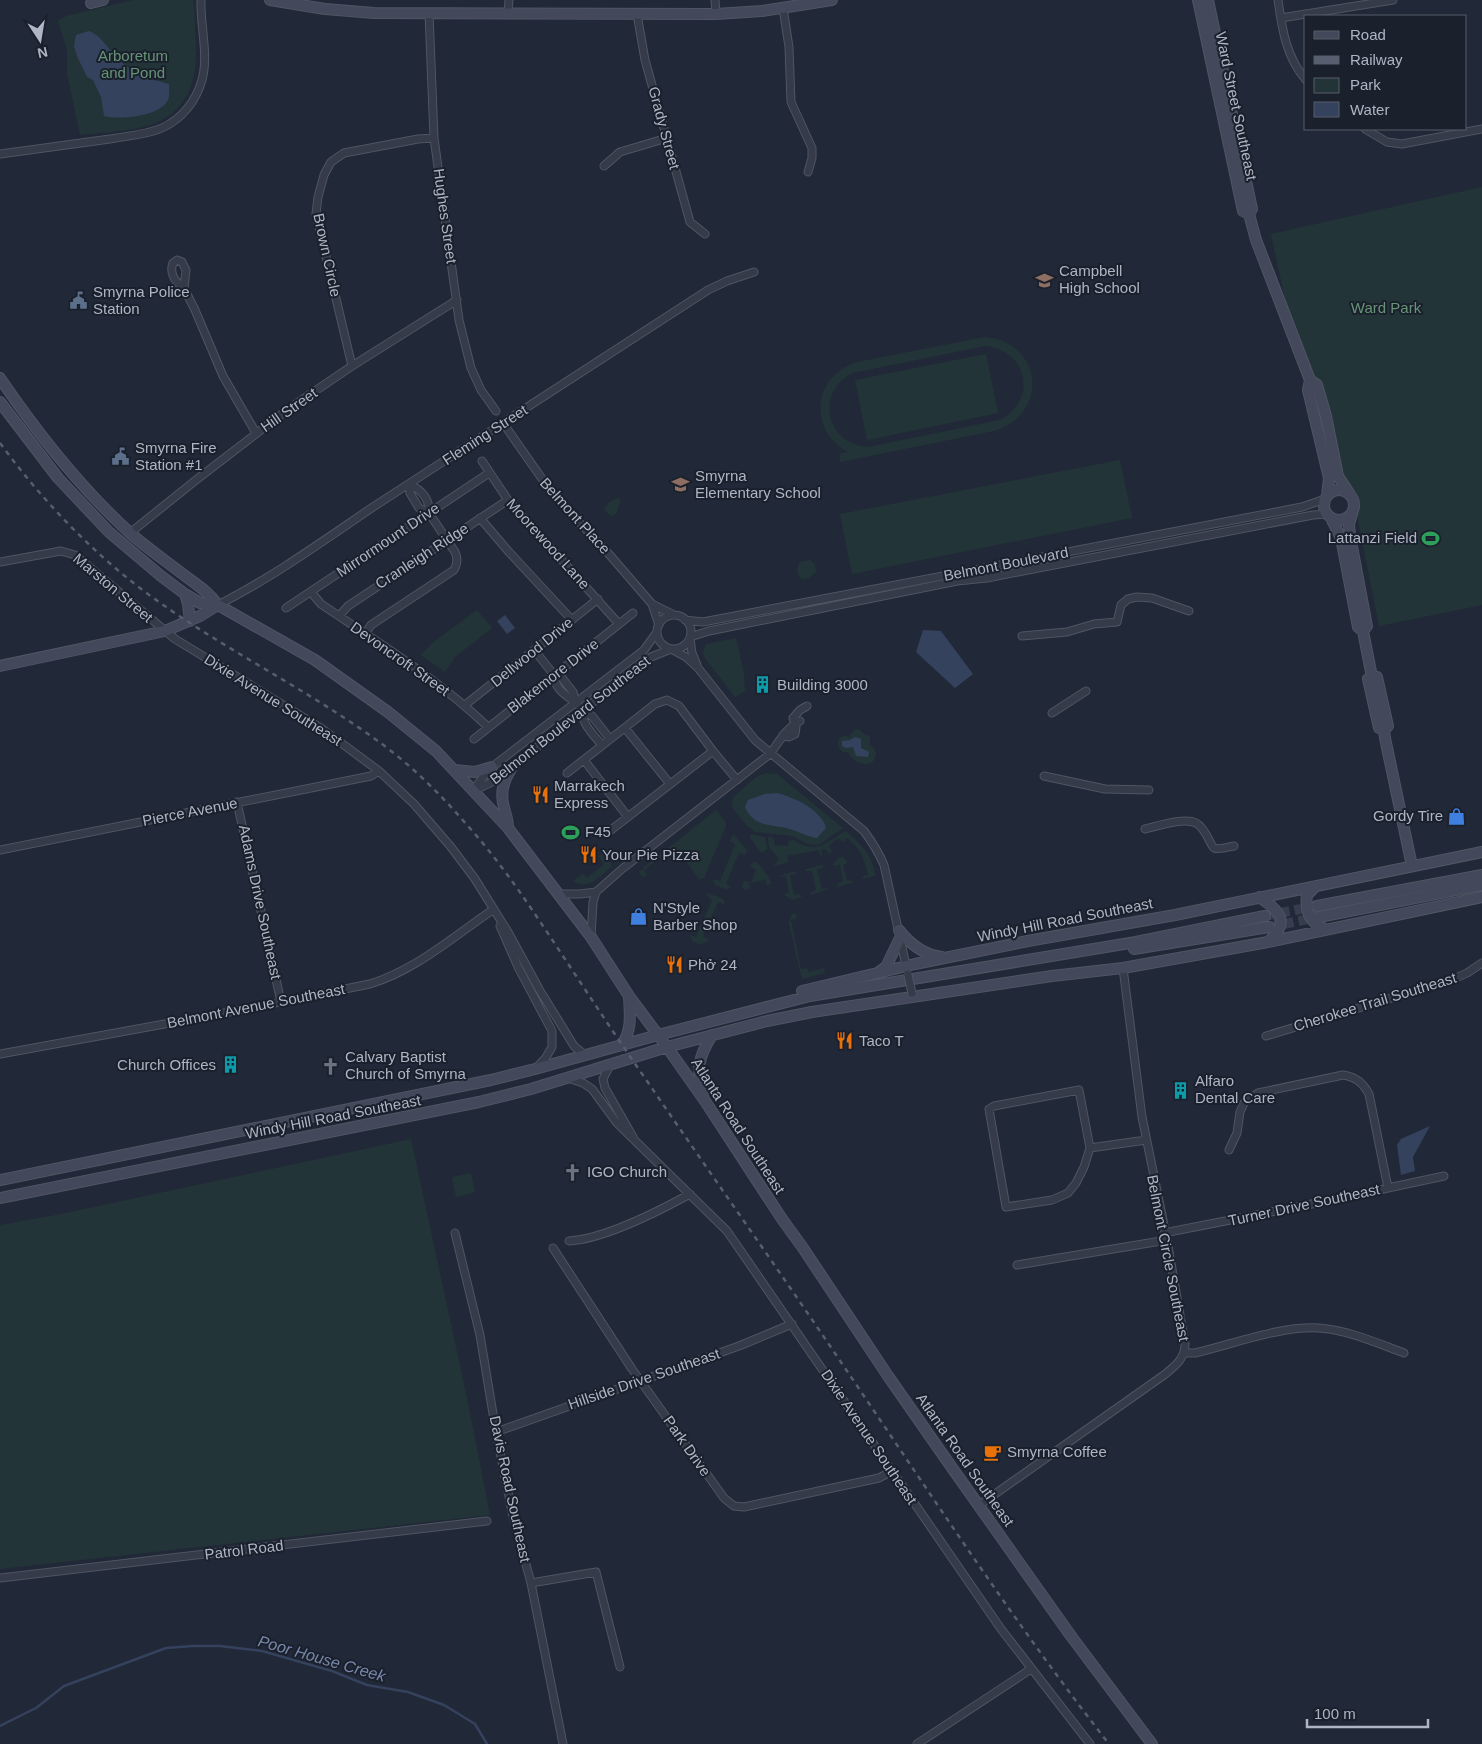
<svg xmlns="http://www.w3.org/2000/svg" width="1482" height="1744" viewBox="0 0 1482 1744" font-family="Arial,sans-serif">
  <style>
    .green { fill: #233438; fill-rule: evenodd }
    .water { fill: #35425e }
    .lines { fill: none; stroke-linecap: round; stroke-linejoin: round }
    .stream { stroke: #35425e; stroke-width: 2.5 }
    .secondary-tunnel { stroke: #363d4c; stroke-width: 10; stroke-dasharray: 10 5; stroke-linecap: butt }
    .street-casing { stroke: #4f5563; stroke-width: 9 }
    .secondary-casing { stroke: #4f5563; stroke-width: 12 }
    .street { stroke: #353b48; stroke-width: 7 }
    .secondary { stroke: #43495b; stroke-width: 10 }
    .rail { stroke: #575e6f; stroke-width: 2.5; stroke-dasharray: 5 5; stroke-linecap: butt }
    .street-bridge-casing { stroke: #4f5563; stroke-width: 9; stroke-linecap: butt }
    .street-bridge { stroke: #353b48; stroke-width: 7 }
    .labels { text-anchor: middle; stroke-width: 4; stroke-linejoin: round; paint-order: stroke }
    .park-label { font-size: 15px; fill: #679477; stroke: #1a202c }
    .street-label { font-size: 15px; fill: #afb5c4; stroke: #1a202c }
    .poi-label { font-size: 15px; fill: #afb5c4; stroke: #1a202c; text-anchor: start }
    .water-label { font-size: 16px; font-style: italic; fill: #7888ac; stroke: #1a202c }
  </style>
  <rect width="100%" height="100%" fill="#212837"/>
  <path class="green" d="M133,0H193C195,10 195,21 195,31C198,66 196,103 160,121C138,132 104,132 80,135L67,73V50L58,21L66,16Z
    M1482,187V605L1379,626L1354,500L1293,337L1271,234Z
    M985,337C1043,342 1050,414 994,431L840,462L839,454L848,452C807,430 813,376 857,362ZM985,346C1028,350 1038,400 1000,420L868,447C825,444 815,393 852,373Z
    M986,354L998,413L867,440L855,380Z
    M1120,460L1132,518L852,574L840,514Z
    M616,498L621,500L616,514L611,516L604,510L608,503Z
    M810,560L815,565L816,572L809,578L802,579C796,574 796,569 800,562Z
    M477,610L492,628L455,657L445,672L421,655L432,643Z
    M736,638L744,673L745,691L735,697L704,657L703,652L706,644Z
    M858,729L864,734L870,736V742L869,744L874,748L876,753C875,771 853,764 848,752H843L839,748L838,742C840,736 844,735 849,737L854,730Z
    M766,773L777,774L843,828L820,844L814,845L807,844L793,836L756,832L747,826L734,810L732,804L733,797L756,777Z
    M716,810L725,821L726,826L704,878L699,879L685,860L679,856L669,859L665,854L644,870L647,876L642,877L639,871L643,870V868Z
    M846,831C859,842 875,858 875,876L862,879L863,876L868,875C864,858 861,849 847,838L843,842L838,838L828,846L832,851L829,854L826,849L821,850L822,856H821L818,850L787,856L788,861L787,863L773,866L779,859L769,847L768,837H772V839H774V845L788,846L789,841H791L792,839C816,855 824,844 846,831Z
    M752,834L765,837L767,849L763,852H760L749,836Z
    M734,835L747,850L745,855L739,853L726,883L731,887L727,890L715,885L713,881L714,879L720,881L735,845L730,841L732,836Z
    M602,854H605L612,866C601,876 588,891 573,881L583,874L587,878L604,864L598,856Z
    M843,857L848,863L843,865L847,881L852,880L853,882L838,887V883L843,882L840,865L834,866L833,864L839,858Z
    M753,862H757L768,876L771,883L767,886L765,880L749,883L750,889L744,890L742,886L744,881L751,882L756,870L750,866Z
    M823,865V868L817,869L822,889L827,888L828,889L811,895V892L816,890L812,871H806V869Z
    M795,871L796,874L790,875L794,895L800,894L802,897L792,900L784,895L789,892L786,876L780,877L779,876Z
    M708,893L723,899L725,902L723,904L718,902L703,936L709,940L700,945L692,941L690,935L696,937L712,900L707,896Z
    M795,912L797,918L791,920L801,969L807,968L809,972L824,968L825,973L803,979L801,976L789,923L791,916Z
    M411,1139L468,1403L490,1515L0,1569V1225L61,1214Z
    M471,1173L475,1192L456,1197L452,1177Z"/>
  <path class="water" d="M89,31C101,35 108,49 117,58C135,75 146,78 169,84C169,89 170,95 168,100C159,117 120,120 104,116L101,97L93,80L87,77L77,56L74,46L76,35Z
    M505,615L515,628L507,634L497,621Z
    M923,630L941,631L973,674L955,688L916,652Z
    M855,737L861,739V748L869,752L868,757L856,756L853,747L846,748L842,746V741L850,740Z
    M777,793C793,797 822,810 826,828L817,838C807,837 800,832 790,829C772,824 754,828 745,807L748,800L765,794Z
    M1430,1126L1413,1157L1415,1171L1401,1175L1397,1145L1401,1139Z"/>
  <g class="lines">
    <path class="stream" d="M0,1726L36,1708L64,1686L166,1648L193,1646H220L262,1651L332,1671L367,1685L408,1692L444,1705L475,1724L487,1744"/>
    <path class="secondary-tunnel" d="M1265,916L1316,906
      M1269,927L1319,917"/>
    <defs>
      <path id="street" d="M715,0L716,14
        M1278,0C1282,29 1286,57 1306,80
        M783,8L789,47L791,102L812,148V158L808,172
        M429,13L434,138L459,320L471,368L481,390L496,411
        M508,13L509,0
        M637,14L645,60L690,222L705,234
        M1281,18L1393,0
        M1365,129L1387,142L1402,144L1482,129
        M0,154C36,149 73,144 110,139C127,136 146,135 162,128C182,119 196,101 202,80C209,55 200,26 201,0
        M604,166L620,152L667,138
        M177,260L182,262L186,270L184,288C175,282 169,273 173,263Z
        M184,288L195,310L223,376L256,433
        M352,366L316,214L318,197L324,175L331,162L344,153L418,139L434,138
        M503,423L552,493L608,553L652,604L659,625
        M482,461L508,500L619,624
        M480,518L509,552L572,620
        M130,533L196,480L287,410L352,366L457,300
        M0,562L61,551L75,555L175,639L321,728L379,771L414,804L451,847L475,879L508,932L539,989L574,1046L581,1052L587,1055
        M311,592L321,604C379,643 438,679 488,727
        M652,604L674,615
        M218,605C273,577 323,541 373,507L708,290L727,281L754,272
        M286,608L489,473
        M657 632a17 17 0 1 1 34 0a17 17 0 1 1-34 0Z
        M339,616L348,606L508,500
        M685,620L703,622L1302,507L1325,499
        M365,634L371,625L454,570C458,563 458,558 455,552L429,513L419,508L410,493L409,485C422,489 430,500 429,513
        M1022,636L1067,632L1094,624L1117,622L1121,605L1128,599L1137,597L1152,598L1189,611
        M690,637L709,631L957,581L987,578L1313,515L1327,514
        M690,639L692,653L697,665
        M673,650L686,657L698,668L755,740L864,831C872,842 879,853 884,865L907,970
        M535,651L554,675L562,678L573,692L576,703
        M554,675C555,695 575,697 582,711C583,715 583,719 585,723C589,731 596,738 602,745
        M465,705L598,599
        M582,711L592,716L610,739
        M1052,713L1086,691
        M625,728L670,784
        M783,735L789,737L795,734L796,727L793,718L800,710L807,706
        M474,739L633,613
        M713,751L737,780
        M584,760L628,817
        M567,773L655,704L667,700L679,706L713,751L611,830
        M1044,776L1105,789L1149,790
        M474,789L484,776L492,767L644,650L657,632
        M473,791L490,783L511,769L565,724L651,657L671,649
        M237,802L281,1002
        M1145,829C1158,826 1184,817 1196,823C1206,828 1211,847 1214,848C1219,850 1229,847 1234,846
        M0,850L371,776L379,771
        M559,894H580L596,892L622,869L770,754C779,742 786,728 800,721
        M500,926L518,967L552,1031V1047L545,1059L537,1067
        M591,937L593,902L596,892
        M1266,1036L1451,980L1467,973L1482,963
        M0,1054L219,1014L370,984C416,970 454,936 494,909
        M610,1065L603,1079L605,1088L633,1137
        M568,1078L583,1083L592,1089L617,1123L727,1231L1001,1629L1090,1744
        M1079,1090L1090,1148L1084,1167L1076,1183L1068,1193L1052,1200L1006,1207L989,1109L994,1106Z
        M1090,1148L1146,1140
        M1229,1150L1237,1133L1240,1112L1244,1103L1250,1098L1258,1093L1343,1075C1356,1077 1363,1083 1369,1094L1388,1188
        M455,1233L480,1335L496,1432L513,1516L531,1583L563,1744
        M1164,1233L1327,1201L1444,1176
        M569,1241C604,1239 659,1211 690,1194
        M553,1248L632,1369L724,1498L734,1506L744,1507L879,1478L892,1471
        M1017,1265L1167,1240
        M1185,1353H1195C1234,1344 1279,1326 1319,1328C1348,1330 1377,1343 1404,1353
        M496,1432L739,1346L792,1324
        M978,1506L1164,1375C1175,1366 1185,1359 1185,1344L1167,1240L1142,1117L1123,968
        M0,1578L487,1521
        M531,1583L596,1572L620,1667
        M917,1744L1031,1669"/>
      <path id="secondary" d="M270,0L325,9L374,13L716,14L762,11L832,0
        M1198,0L1243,211L1249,214
        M1208,0L1252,209L1249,214L1256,240L1310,380L1308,390L1329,478L1327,496
        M91,3L103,0
        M0,378C38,434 80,487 130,533C147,548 166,561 184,575C197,585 209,592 218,605L315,660L388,712L436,751L508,828L591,937L629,996L667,1047L705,1101L782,1219L803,1248L888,1376L950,1465L1071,1636L1152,1744
        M1310,380L1317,385L1326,416L1338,476L1349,493
        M0,402L58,478L109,532L161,576L185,594L200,603L218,605
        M1324 505a15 15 0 1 1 30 0a15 15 0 1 1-30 0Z
        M1352,514L1349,524L1350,536L1367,626L1363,631
        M1331,518L1341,538L1358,627L1363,631L1372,677L1368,679L1379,728L1384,730
        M185,594L188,604L190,621
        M0,666L165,631L200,616L218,605
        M1372,677H1377L1388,726L1384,730L1385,738L1412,866
        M454,770L475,772L492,767
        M508,828C508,820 506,815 504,808C500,793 503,782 511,769
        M1316,886L1307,895C1305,909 1309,922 1323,928
        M1259,897C1279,910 1291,922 1269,941
        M1317,906L1482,875
        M1319,917L1482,885
        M899,930C910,944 923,955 942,957
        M1134,949L1269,927
        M879,972L886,967L900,938
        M802,991L915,964L1028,941L1175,915L1482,852
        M622,1045C632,1030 630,1015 629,997
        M703,1095C697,1069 697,1059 712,1035
        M0,1180L491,1080L535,1069L658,1035L810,996L1136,942L1265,916
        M0,1198L479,1102L531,1089L667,1047L767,1021L812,1012L1052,976L1123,968L1268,942L1482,897"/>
    </defs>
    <use href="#street" class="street-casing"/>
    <use href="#secondary" class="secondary-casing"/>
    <use href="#street" class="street"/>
    <use href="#secondary" class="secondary"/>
    <path class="rail" d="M0,443C44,503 98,559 159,602C232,654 314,693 386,747C416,770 443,797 467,825C496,857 521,893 545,929C579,980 612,1031 647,1081C714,1179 783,1276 849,1374C934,1499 1016,1625 1109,1744"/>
    <defs>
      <path id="street-bridge" d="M908,975L912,993"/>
    </defs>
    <use href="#street-bridge" class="street-bridge-casing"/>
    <use href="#street-bridge" class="street-bridge"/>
  </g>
  <defs>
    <symbol id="school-bare" viewBox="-9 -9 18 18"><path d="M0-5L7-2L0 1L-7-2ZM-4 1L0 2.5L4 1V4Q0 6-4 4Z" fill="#8d6e63" stroke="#1a202c" stroke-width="2.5" paint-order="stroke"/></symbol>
    <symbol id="civic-bare" viewBox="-9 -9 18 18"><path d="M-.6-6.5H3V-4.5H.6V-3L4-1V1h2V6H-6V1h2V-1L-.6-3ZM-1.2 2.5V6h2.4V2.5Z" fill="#5c6f8a" stroke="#1a202c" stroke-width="2.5" paint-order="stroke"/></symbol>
    <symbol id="stadium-bare" viewBox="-9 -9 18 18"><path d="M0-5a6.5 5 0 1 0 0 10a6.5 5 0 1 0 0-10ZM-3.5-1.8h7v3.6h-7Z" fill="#2e9e5b" stroke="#1a202c" stroke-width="2.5" paint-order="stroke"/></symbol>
    <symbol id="building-bare" viewBox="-9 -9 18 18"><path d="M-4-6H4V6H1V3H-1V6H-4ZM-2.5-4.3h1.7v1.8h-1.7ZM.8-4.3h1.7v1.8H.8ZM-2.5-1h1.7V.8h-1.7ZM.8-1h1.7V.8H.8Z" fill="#0f9aa8" stroke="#1a202c" stroke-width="2.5" paint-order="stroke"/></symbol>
    <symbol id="restaurant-bare" viewBox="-9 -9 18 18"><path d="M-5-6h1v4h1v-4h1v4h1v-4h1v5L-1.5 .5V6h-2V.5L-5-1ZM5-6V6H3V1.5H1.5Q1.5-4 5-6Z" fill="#e8710a" stroke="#1a202c" stroke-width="2.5" paint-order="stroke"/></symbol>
    <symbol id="shop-bare" viewBox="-9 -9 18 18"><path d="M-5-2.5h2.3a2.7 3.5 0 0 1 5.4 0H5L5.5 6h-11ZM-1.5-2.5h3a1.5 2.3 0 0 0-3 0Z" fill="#3f7fe0" stroke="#1a202c" stroke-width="2.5" paint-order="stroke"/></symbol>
    <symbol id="church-bare" viewBox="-9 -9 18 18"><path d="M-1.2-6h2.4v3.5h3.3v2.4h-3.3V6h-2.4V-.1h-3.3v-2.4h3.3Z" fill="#6b7280" stroke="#1a202c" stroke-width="2.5" paint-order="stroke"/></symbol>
    <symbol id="cafe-bare" viewBox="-9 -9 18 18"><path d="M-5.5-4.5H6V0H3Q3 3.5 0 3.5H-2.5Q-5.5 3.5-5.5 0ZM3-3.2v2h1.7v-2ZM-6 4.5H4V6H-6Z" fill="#e8710a" stroke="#1a202c" stroke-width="2.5" paint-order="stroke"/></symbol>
  </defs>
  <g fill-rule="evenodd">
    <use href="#school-bare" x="1032" y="268" width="25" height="25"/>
    <use href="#civic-bare" x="66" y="288" width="25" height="25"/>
    <use href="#civic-bare" x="108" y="444" width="25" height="25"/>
    <use href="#school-bare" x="668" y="472" width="25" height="25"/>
    <use href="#stadium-bare" x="1418" y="526" width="25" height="25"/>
    <use href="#building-bare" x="750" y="672" width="25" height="25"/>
    <use href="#restaurant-bare" x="528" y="782" width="25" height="25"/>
    <use href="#shop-bare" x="1444" y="804" width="25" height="25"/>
    <use href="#stadium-bare" x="558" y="820" width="25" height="25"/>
    <use href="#restaurant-bare" x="576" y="842" width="25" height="25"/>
    <use href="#shop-bare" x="626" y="904" width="25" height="25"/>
    <use href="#restaurant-bare" x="662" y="952" width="25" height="25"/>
    <use href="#restaurant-bare" x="832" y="1028" width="25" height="25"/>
    <use href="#building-bare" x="218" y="1052" width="25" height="25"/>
    <use href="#church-bare" x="318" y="1054" width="25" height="25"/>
    <use href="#building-bare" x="1168" y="1078" width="25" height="25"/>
    <use href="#church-bare" x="560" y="1160" width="25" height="25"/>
    <use href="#cafe-bare" x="980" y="1440" width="25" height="25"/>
  </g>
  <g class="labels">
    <g class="park-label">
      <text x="133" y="61">Arboretum<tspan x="133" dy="17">and Pond</tspan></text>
      <text x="1386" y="313">Ward Park</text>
    </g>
    <g class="street-label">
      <text transform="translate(1236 106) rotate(78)" y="5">Ward Street Southeast</text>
      <text transform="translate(664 128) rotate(75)" y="5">Grady Street</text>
      <text transform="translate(445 216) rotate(82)" y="5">Hughes Street</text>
      <text transform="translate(327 255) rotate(78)" y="5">Brown Circle</text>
      <text transform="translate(289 410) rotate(-35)" y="5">Hill Street</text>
      <text transform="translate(485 435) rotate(-33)" y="5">Fleming Street</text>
      <text transform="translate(575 516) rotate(48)" y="5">Belmont Place</text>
      <text transform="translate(388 540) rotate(-34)" y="5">Mirrormount Drive</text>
      <text transform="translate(548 544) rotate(48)" y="5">Moorewood Lane</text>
      <text transform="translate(422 556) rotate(-33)" y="5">Cranleigh Ridge</text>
      <text transform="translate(1006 564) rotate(-11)" y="5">Belmont Boulevard</text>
      <text transform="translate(113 588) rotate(40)" y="5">Marston Street</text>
      <text transform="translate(532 652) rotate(-39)" y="5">Dellwood Drive</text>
      <text transform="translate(400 659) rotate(35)" y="5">Devoncroft Street</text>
      <text transform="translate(553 676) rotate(-38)" y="5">Blakemore Drive</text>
      <text transform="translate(273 700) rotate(32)" y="5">Dixie Avenue Southeast</text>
      <text transform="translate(570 720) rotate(-38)" y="5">Belmont Boulevard Southeast</text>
      <text transform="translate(190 812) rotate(-11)" y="5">Pierce Avenue</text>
      <text transform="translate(260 902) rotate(78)" y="5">Adams Drive Southeast</text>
      <text transform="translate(1065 920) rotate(-11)" y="5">Windy Hill Road Southeast</text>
      <text transform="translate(1375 1002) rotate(-17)" y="5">Cherokee Trail Southeast</text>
      <text transform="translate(256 1006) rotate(-11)" y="5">Belmont Avenue Southeast</text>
      <text transform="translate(333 1117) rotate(-11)" y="5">Windy Hill Road Southeast</text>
      <text transform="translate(738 1126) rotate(57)" y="5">Atlanta Road Southeast</text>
      <text transform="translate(1304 1205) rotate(-12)" y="5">Turner Drive Southeast</text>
      <text transform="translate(1168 1258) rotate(79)" y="5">Belmont Circle Southeast</text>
      <text transform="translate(644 1379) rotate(-19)" y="5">Hillside Drive Southeast</text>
      <text transform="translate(869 1437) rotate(56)" y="5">Dixie Avenue Southeast</text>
      <text transform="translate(687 1446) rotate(55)" y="5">Park Drive</text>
      <text transform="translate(965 1460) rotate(55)" y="5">Atlanta Road Southeast</text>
      <text transform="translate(510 1489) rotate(78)" y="5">Davis Road Southeast</text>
      <text transform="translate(244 1550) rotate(-7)" y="5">Patrol Road</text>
    </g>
    <g class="poi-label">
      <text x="1059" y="276">Campbell<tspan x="1059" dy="17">High School</tspan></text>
      <text x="93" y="297">Smyrna Police<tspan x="93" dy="17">Station</tspan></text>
      <text x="135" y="453">Smyrna Fire<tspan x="135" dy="17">Station #1</tspan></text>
      <text x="695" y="481">Smyrna<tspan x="695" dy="17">Elementary School</tspan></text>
      <text x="1417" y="543" text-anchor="end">Lattanzi Field</text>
      <text x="777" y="690">Building 3000</text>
      <text x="554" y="791">Marrakech<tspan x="554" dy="17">Express</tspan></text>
      <text x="1443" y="821" text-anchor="end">Gordy Tire</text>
      <text x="585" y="837">F45</text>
      <text x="602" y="860">Your Pie Pizza</text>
      <text x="653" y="913">N'Style<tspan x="653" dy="17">Barber Shop</tspan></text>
      <text x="688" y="970">Phở 24</text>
      <text x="859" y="1046">Taco T</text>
      <text x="345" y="1062">Calvary Baptist<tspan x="345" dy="17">Church of Smyrna</tspan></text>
      <text x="216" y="1070" text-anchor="end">Church Offices</text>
      <text x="1195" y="1086">Alfaro<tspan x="1195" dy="17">Dental Care</tspan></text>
      <text x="587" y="1177">IGO Church</text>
      <text x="1007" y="1457">Smyrna Coffee</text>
    </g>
    <g class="water-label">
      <text transform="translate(322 1658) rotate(16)" y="6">Poor House Creek</text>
    </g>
  </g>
  <rect x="1304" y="15" width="162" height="115" fill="#1a202c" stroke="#565c69"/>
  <rect x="1314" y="31" width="25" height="8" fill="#43495b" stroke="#565c69"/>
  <text x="1350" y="40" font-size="15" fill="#afb5c4">Road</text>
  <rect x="1314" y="56" width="25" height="8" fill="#575e6f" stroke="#565c69"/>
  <text x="1350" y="65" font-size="15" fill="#afb5c4">Railway</text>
  <rect x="1314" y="78" width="25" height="15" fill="#233438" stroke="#565c69"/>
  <text x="1350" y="90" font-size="15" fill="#afb5c4">Park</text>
  <rect x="1314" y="102" width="25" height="15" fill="#35425e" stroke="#565c69"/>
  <text x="1350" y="115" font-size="15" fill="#afb5c4">Water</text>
  <g transform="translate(40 40) rotate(168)" stroke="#1a202c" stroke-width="4" paint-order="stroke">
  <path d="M0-4L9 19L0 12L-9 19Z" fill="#afb5c4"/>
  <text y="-8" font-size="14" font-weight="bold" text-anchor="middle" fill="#afb5c4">N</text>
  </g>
  <path d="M1307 1719v8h121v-8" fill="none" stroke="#afb5c4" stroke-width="2.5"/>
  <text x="1314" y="1719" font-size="15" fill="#afb5c4" stroke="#1a202c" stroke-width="4" paint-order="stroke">100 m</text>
</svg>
